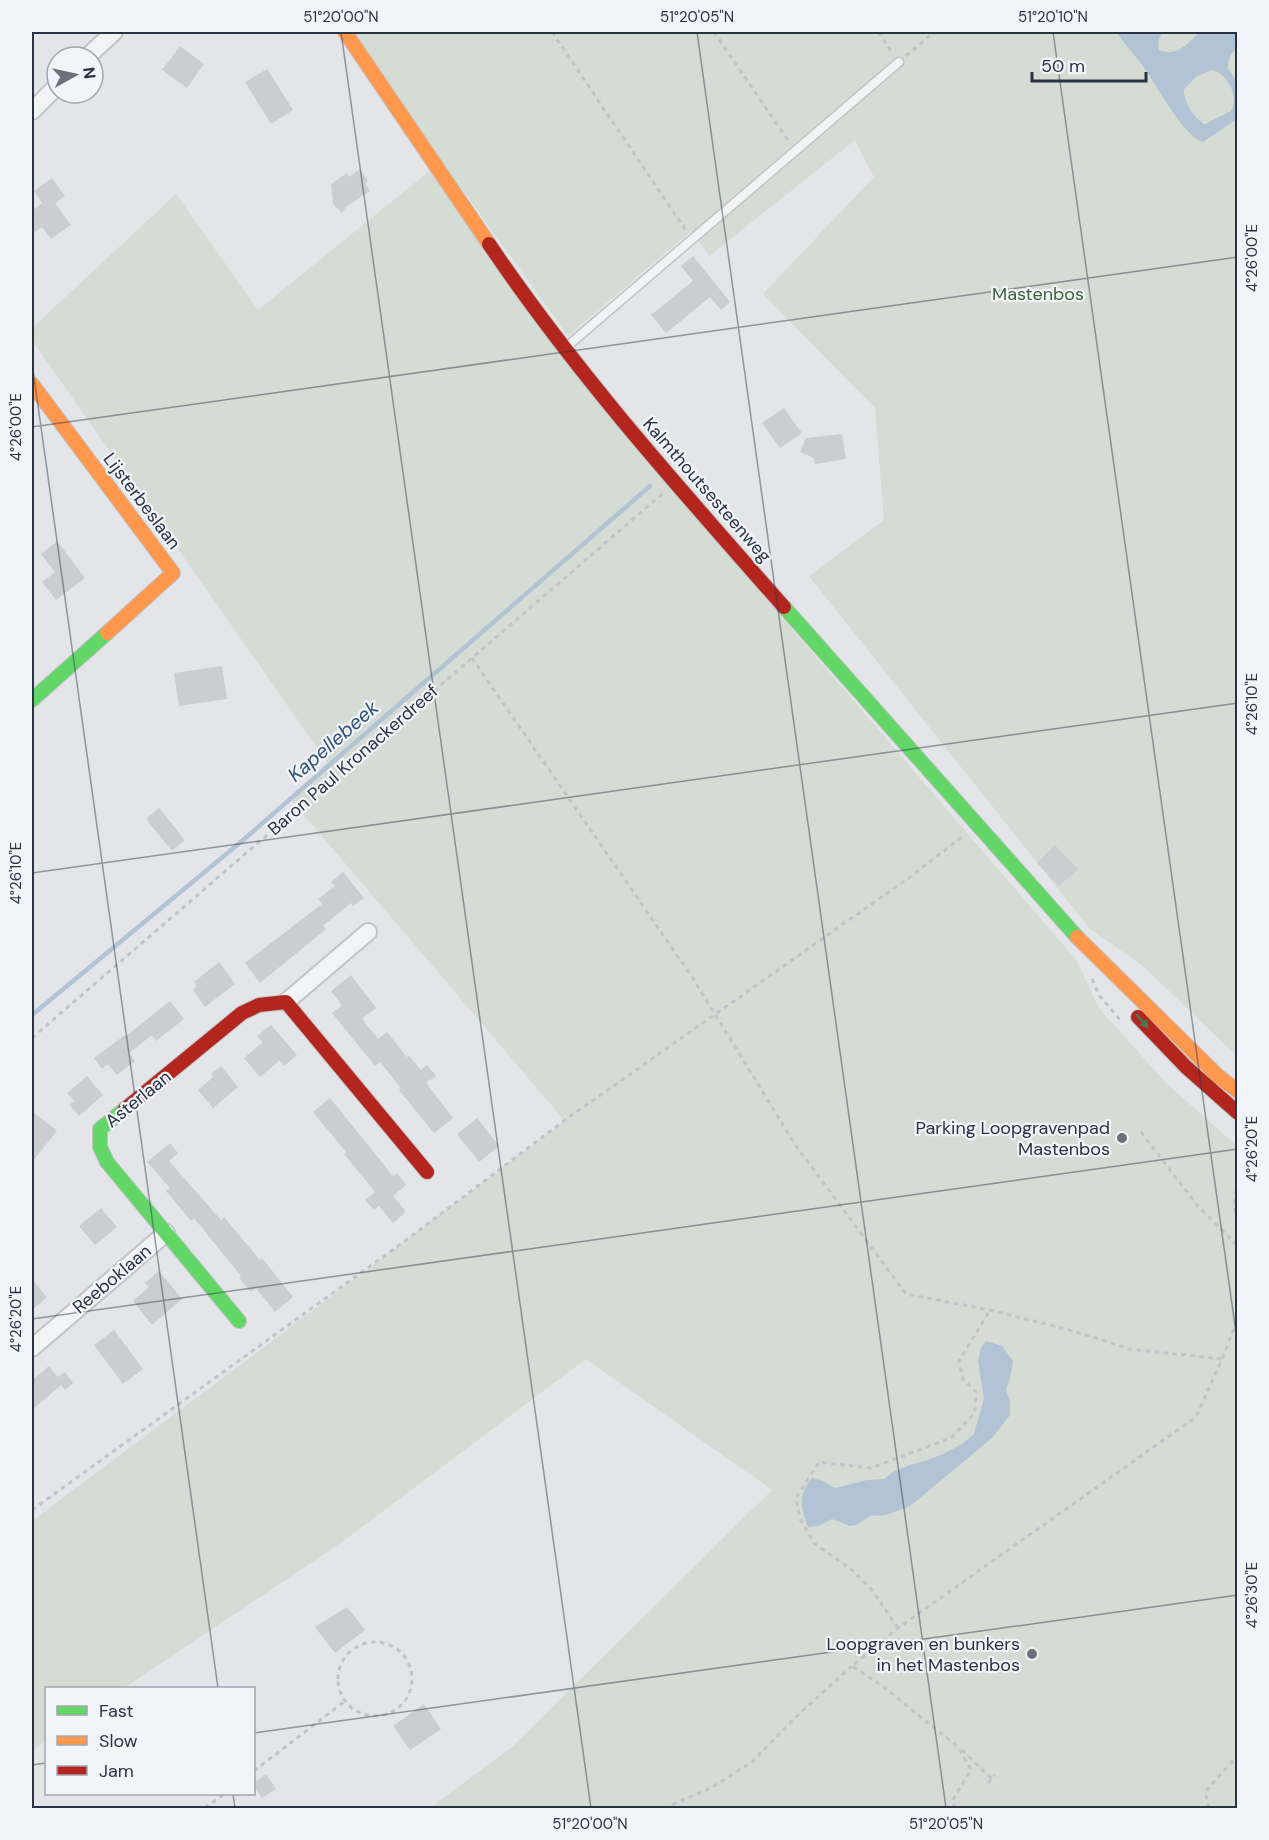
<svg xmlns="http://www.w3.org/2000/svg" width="1269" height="1840" viewBox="0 0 1269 1840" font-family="'DM Sans',sans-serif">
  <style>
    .green { fill: #d4dcd3 }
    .water { fill: #b1c3d4; fill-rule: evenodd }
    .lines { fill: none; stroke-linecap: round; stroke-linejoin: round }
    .stream { stroke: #b1c3d4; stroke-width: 4.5 }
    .building { fill: #cbcdd1 }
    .lane-casing { stroke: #c1c3c6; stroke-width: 11 }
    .street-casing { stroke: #c1c3c6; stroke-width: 20 }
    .fast-casing { stroke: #c1c3c6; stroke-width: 16 }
    .slow-casing { stroke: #c1c3c6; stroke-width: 16 }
    .jam-casing { stroke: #c1c3c6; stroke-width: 16 }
    .path { stroke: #c2c3c8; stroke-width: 3; stroke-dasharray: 4.5 4.5; stroke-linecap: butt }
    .lane { stroke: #f2f3f5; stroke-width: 8 }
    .street { stroke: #f2f3f5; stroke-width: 16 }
    .fast { stroke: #63d668; stroke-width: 14 }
    .slow { stroke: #ff974d; stroke-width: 14 }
    .jam { stroke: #b3261e; stroke-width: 14 }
    .oneway { fill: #437c54 }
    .ticks { fill: none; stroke: #293343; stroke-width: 1.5; stroke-opacity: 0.45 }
    .poi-dot { fill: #6a717d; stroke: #f1f4f8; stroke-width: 2 }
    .labels { text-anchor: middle; stroke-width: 4.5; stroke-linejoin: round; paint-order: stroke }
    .park-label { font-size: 18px; fill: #3f5f36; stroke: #f1f4f8 }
    .street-label { font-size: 18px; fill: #293343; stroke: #f1f4f8 }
    .poi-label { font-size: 18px; fill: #293343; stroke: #f1f4f8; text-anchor: end }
    .water-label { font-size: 20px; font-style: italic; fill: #325478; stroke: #f1f4f8 }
    .neatline { fill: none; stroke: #293343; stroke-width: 2 }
    .ticks-label { font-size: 15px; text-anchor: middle; fill: #293343 }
  </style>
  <rect width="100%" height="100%" fill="#e3e5e8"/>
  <path class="green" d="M354,32H1237V1056L1143,966L1090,929L809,576L884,520L875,408L763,294L874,177L855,140L709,256L691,231L568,336L442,161Z
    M432,169L683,502L1077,961L1098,1007L1166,1083L1237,1146V1808H430L513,1746L772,1490L586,1359L342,1542L124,1688H46V1740L32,1751V1521L565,1121L292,801L327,762L32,340V328L176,194L258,310Z"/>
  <path class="water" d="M1116,32H1162L1158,42L1159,50C1176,58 1189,43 1199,32H1237V48L1231,54L1227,67L1237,82V119L1203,142C1184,137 1157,86 1145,69C1136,56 1125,45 1116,32ZM1212,70C1228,74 1239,96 1231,111L1205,124C1194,119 1183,101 1184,89L1197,76Z
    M986,1341L1002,1346L1013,1361L1010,1378L1006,1390L1010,1400V1415L992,1438L910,1506L886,1515L870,1516L856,1525L850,1526L832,1519L818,1526L808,1527C801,1507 797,1496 812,1478L823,1481L835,1488L867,1480L884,1479L893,1472L910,1465L925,1461L943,1454L962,1444L974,1434L984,1398L978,1361L981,1348Z"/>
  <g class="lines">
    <path class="stream" d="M32,1015L242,841L650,486"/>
  </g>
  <path class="building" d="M180,46L204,64L187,88L162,70Z
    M267,69L293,110L271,124L245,82Z
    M360,169L368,181L365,183L370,191L346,207L342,213L333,204L331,184L347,173L349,177Z
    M52,178L65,196L55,203L71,225L51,239L42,227L32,234V211L42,203L34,191Z
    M693,256L730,302L721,310L710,297L666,333L651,315L693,281L681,266Z
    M784,408L802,433L780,448L762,423Z
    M842,434L846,459L815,464L814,458L800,452L806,438Z
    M57,541L85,578L56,600L42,582L55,572L41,554Z
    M222,666L227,699L179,706L174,673Z
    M159,808L185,840L172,851L146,819Z
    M1055,845L1078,869L1059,886L1037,863Z
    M343,872L364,898L353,906L351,903L323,926L326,929L260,983L245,963L322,904L318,899L335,886L331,882Z
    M219,962L235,984L205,1007L193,990L197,986L194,982Z
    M351,975L376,1008L362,1019L378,1039L387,1032L407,1057L409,1056L421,1070L427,1065L436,1076L426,1083L453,1118L434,1133L399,1090L401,1088L380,1062L375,1066L332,1013L342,1005L331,991Z
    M170,1001L184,1019L156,1041L152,1035L129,1053L135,1061L117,1075L108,1064L102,1069L94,1058L125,1035L126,1036Z
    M271,1025L297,1055L284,1066L280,1060L260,1077L244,1058L263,1042L257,1036Z
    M221,1066L238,1087L213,1108L198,1090L213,1077L211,1074Z
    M87,1076L103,1095L79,1116L69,1104L74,1101L67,1093Z
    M330,1098L393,1176L397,1173L406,1185L393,1196L406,1212L393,1223L379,1206L374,1210L365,1200L375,1192L344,1154L346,1152L313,1112Z
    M32,1111L57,1131L32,1162Z
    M477,1118L499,1146L479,1162L457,1134Z
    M170,1143L178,1153L169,1161L221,1220L224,1217L260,1260L262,1258L293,1297L275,1312L256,1288L251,1292L239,1278L241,1276L194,1218L191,1221L166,1191L170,1188L147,1162Z
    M101,1208L117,1227L95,1245L79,1226Z
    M159,1271L182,1299L152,1325L133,1301L149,1287L145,1283Z
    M32,1279L47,1297L32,1310Z
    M114,1330L143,1369L123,1384L94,1345Z
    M49,1366L58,1377L65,1372L73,1383L65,1390L61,1385L32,1410V1380Z
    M347,1607L365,1630L335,1653L315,1627Z
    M424,1704L441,1729L410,1750L393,1726Z
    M266,1774L276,1789L262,1798L254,1786V1783Z"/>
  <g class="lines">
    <defs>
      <path id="lane" d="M564,349L899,62"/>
      <path id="street" d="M87,57L114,32
        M32,111L57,86
        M286,1002L368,932
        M32,1348L166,1233"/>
      <path id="fast" d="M784,607L1077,937
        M32,700L107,633
        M125,1109L100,1129V1147L107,1162L239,1321"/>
      <path id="slow" d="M345,32L489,244
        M32,384L173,573L107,633
        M1077,937L1219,1077L1238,1091"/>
      <path id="jam" d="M489,244C576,373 681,490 784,607
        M1138,1017L1186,1067L1238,1113
        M125,1109L242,1013L259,1005L286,1002L427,1172"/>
    </defs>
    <use href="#lane" class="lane-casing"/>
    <use href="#street" class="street-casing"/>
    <use href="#fast" class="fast-casing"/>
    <use href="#slow" class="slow-casing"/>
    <use href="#jam" class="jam-casing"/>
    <path class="path" d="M552,32L687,232
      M714,32L789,142
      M878,32L893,54
      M906,56L934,32
      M472,658L692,977L796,1146L906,1294L990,1310L1077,1332L1130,1349L1222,1359
      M1092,979L1099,995L1120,1020
      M32,1038L662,494
      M1141,1132L1197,1205L1238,1246
      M1238,1181C1234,1196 1234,1212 1238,1227
      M32,1510L409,1238L565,1120L910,877L963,836
      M898,1628L872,1590L852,1570L814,1543L800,1519L796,1498L819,1462L871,1468L951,1438L975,1413L976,1392L963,1379L959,1361L990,1310
      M338 1679a37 37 0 1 1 74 0a37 37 0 1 1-74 0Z
      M962,1750L992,1779
      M254,1771L345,1701
      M988,1783L995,1775
      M205,1808L224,1794
      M664,1808L711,1788L752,1762L797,1716L852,1666
      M955,1808L952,1801L971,1770L958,1747L885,1688L852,1666L898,1628L1196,1417L1222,1359L1238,1318
      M1209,1808L1205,1792L1238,1755"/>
    <use href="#lane" class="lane"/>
    <use href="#street" class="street"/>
    <use href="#fast" class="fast"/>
    <use href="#slow" class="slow"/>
    <use href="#jam" class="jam"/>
  </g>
  <defs><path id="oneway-solid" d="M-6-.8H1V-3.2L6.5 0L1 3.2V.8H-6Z" transform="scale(1.5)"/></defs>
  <use class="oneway" href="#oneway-solid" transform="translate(1142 1021) rotate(48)"/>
  <path class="ticks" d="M341,32L591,1808M697,32L946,1808M1053,32L1238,1347M32,363L218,1688M32,427L1238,257M32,873L1238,703M32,1319L1238,1149M254,1733L1238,1595M32,1765L46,1763M233,1794L235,1808"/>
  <g class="poi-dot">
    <circle cx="1122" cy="1138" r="6"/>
    <circle cx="1032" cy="1654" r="6"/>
  </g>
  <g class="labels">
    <g class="park-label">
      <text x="1038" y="300">Mastenbos</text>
    </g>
    <g class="street-label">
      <text transform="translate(707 490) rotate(49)" y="6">Kalmthoutsesteenweg</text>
      <text transform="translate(142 501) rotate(53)" y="6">Lijsterbeslaan</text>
      <text transform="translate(353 760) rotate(-41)" y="6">Baron Paul Kronackerdreef</text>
      <text transform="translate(138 1099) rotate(-39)" y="6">Asterlaan</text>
      <text transform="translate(112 1279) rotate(-40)" y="6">Reeboklaan</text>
    </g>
    <g class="poi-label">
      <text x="1110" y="1134">Parking Loopgravenpad<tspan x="1110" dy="21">Mastenbos</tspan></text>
      <text x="1020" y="1650">Loopgraven en bunkers<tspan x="1020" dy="21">in het Mastenbos</tspan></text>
    </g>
    <g class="water-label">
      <text transform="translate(333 741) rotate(-41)" y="7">Kapellebeek</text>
    </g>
  </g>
  <rect width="1269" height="1840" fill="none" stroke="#f1f4f8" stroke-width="66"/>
  <rect x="45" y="1687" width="210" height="108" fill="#f1f4f8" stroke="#a1a7b0" stroke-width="1.5"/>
  <rect x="57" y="1706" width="30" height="9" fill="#63d668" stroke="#a1a7b0" stroke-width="1.5"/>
  <text x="99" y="1717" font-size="18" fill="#293343">Fast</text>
  <rect x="57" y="1736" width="30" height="9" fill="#ff974d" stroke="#a1a7b0" stroke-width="1.5"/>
  <text x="99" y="1747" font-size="18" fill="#293343">Slow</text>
  <rect x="57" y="1766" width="30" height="9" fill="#b3261e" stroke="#a1a7b0" stroke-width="1.5"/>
  <text x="99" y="1777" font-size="18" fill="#293343">Jam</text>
  <g transform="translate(75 75) rotate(82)"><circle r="28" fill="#f1f4f8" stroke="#a1a7b0" stroke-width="1.5"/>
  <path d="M0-4.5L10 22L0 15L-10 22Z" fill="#6a717d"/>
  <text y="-9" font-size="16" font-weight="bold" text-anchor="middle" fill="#293343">N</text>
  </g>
  <path d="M1032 72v9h114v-9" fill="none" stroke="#293343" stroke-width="3"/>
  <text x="1041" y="72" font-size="18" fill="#293343" stroke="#f1f4f8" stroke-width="4.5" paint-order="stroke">50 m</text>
  <rect x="33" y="33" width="1203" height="1774" class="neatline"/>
  <g class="ticks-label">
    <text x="341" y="22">51°20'00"N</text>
    <text x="697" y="22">51°20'05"N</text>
    <text x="1053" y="22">51°20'10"N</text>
    <text transform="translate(1252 258) rotate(-90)" y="5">4°26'00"E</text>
    <text transform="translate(16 427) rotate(-90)" y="5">4°26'00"E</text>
    <text transform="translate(1252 704) rotate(-90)" y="5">4°26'10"E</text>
    <text transform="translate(16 873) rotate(-90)" y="5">4°26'10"E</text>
    <text transform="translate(1252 1149) rotate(-90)" y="5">4°26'20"E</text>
    <text transform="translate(16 1319) rotate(-90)" y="5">4°26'20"E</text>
    <text transform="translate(1252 1595) rotate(-90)" y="5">4°26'30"E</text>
    <text x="590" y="1829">51°20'00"N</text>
    <text x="946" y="1829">51°20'05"N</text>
  </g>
</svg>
